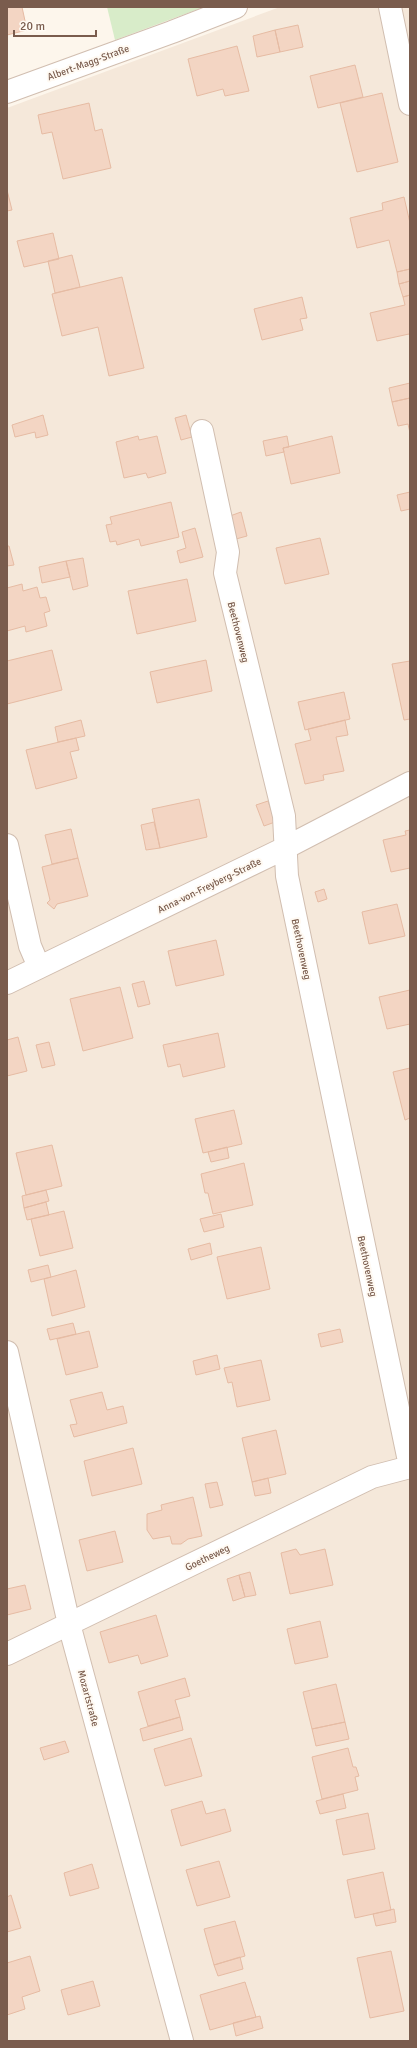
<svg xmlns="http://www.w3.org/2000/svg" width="417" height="2048" viewBox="0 0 417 2048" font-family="Signika,sans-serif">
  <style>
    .residential { fill: #f5e8da }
    .green { fill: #d8ecc9 }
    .building { fill: #f3d5c3; stroke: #e6bba3 }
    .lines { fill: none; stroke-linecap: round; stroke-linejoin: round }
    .minor-casing { stroke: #d1beb0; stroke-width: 24 }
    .minor { stroke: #fff; stroke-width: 22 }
    .labels { text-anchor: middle; stroke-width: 4; stroke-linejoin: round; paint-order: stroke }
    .street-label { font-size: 10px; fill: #7a5c4d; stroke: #fffaf3 }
  </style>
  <rect width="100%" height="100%" fill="#fdf6ec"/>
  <path class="residential" d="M280,7H410V2041H7V108Z"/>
  <path class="green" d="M107,7H204L115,40Z"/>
  <path class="building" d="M7,7H22L27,30L7,35Z
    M298,25L303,47L280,52L275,30Z
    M275,30L280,52L257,57L253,36Z
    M237,46L249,91L225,96L223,89L197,96L188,59Z
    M355,65L363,97L318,108L310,76Z
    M382,93L398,162L357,172L340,103Z
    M89,103L95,131L102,129L111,168L63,179L52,132L42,134L38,115Z
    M7,190L12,210L7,211Z
    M404,197L410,223V269L397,272L389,240L357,248L350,218L383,210L382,203Z
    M53,233L59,259L24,267L17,241Z
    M72,255L80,287L55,293L48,261Z
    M410,269V281L399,284L397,272Z
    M122,277L144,368L109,376L98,327L62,336L52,294Z
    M410,281V295L403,297L399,284Z
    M410,295V336L409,334L377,341L370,313L405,305L403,297Z
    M302,297L307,318L300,319L303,330L262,340L254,309Z
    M410,383V398L392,402L389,388Z
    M410,398V433L408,424L398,426L392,402Z
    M43,415L48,435L36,438L35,432L15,437L12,425Z
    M186,415L192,437L181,440L175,418Z
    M138,436L139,440L157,436L166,473L148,478L146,473L124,478L116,442Z
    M287,436L289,447L283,448L284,452L266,456L263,441Z
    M332,436L340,473L291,484L283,448Z
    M410,492V509L401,511L397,495Z
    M171,502L179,537L141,546L139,539L117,545L116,541L110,542L106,525L112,524L110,517Z
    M241,512L247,536L236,539L230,516Z
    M195,528L203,557L180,563L177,551L186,548L182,532Z
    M320,538L329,574L285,584L276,548Z
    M7,546H9L14,565L7,566Z
    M83,558L88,586L73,590L66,561Z
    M66,561L70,577L42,583L39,567Z
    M187,579L196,621L137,634L128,591Z
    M22,584L23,591L37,587L40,598L46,597L50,611L44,613L47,626L26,632L25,626L7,631V588Z
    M52,650L62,690L7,704V661Z
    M206,660L212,691L157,703L150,672Z
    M410,661V719L404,720L392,664Z
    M344,692L350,719L305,730L298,702Z
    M81,720L85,736L58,742L55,727Z
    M345,720L348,735L336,737L344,771L323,775L324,780L305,784L295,744L311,740L308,729Z
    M76,738L79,750L70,752L77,778L36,789L26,750Z
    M199,799L207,837L160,848L152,809Z
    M268,801L275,822L264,826L256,805Z
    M154,822L160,848L146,850L141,825Z
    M71,829L78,858L52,864L45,835Z
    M410,830V868L391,872L383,840L406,835L405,831Z
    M78,858L88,896L57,904L54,909L47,903L50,900L42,867Z
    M324,889L327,899L318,902L315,892Z
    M397,904L405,936L369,944L362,912Z
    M216,940L224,975L176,986L168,951Z
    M144,981L150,1004L138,1007L132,984Z
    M120,987L133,1038L83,1051L70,999Z
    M410,990V1024L387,1029L379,997Z
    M218,1033L225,1067L183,1077L180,1064L168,1067L163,1045Z
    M18,1037L27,1071L7,1076V1040Z
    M49,1042L55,1065L42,1068L36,1045Z
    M410,1068V1118L405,1120L393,1072Z
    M234,1110L242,1144L203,1153L195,1119Z
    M52,1145L62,1186L26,1195L16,1153Z
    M227,1147L229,1158L211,1162L208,1152Z
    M244,1163L253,1205L213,1214L208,1193H205L201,1174Z
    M46,1190L49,1201L24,1208L22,1196Z
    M46,1202L49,1215L27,1220L24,1208Z
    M64,1211L73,1248L40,1256L31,1219Z
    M221,1214L224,1227L204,1232L200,1219Z
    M210,1243L212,1254L191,1260L188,1249Z
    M261,1247L270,1289L227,1299L217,1257Z
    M48,1265L51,1277L31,1282L28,1270Z
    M76,1270L85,1307L52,1316L44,1279Z
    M73,1323L76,1334L50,1340L47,1329Z
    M340,1329L343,1342L321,1347L318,1334Z
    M89,1331L98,1367L66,1375L57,1339Z
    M217,1355L220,1369L196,1375L193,1361Z
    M261,1360L270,1400L237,1407L232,1382L228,1383L224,1368Z
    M102,1392L107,1410L123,1406L127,1423L74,1437L70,1425L77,1424L70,1400Z
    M276,1430L286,1474L252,1482L242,1438Z
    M133,1448L142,1484L92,1496L84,1461Z
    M268,1478L271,1493L255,1496L252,1482Z
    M217,1482L223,1505L210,1508L205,1484Z
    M193,1497L202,1536L188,1539L181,1544H172L170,1536L153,1539L147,1530V1514L162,1510L161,1505Z
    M115,1531L123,1562L87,1571L79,1540Z
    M296,1549L300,1555L325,1549L333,1585L290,1594L281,1553Z
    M250,1572L256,1595L245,1597L239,1575Z
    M239,1575L245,1597L233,1601L227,1579Z
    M25,1585L31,1609L7,1615V1589Z
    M156,1615L168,1656L141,1664L138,1655L109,1663L100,1632Z
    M320,1621L328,1657L295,1664L287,1629Z
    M185,1678L190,1696L175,1700L180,1717L148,1726L138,1692Z
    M336,1684L345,1722L312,1729L303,1692Z
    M180,1717L183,1730L143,1741L140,1729Z
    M345,1722L349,1739L316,1746L312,1729Z
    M191,1738L202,1776L165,1786L154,1749Z
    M65,1741L69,1752L44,1760L40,1748Z
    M348,1748L353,1767H356L359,1776L355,1777L358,1790L322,1799L312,1757Z
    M343,1794L346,1808L320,1814L316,1801Z
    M202,1801L206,1814L225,1809L231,1831L181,1846L171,1810Z
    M368,1813L375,1849L343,1855L336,1820Z
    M219,1861L230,1897L197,1906L186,1870Z
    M92,1864L99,1888L70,1896L64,1873Z
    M383,1872L391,1910L355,1918L347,1880Z
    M11,1895L21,1928L7,1932V1897Z
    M394,1909L396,1922L376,1926L373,1914Z
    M235,1921L245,1956L214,1965L204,1929Z
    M391,1951L404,2011L370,2018L357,1958Z
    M30,1956L40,1991L22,1997L25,2009L7,2015V1963Z
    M240,1957L243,1969L218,1976L214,1965Z
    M93,1981L100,2006L68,2015L61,1990Z
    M245,1982L256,2017L210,2030L200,1995Z
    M260,2016L263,2028L236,2036L233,2023Z"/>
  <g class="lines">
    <defs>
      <path id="minor" d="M390,7L410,104
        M7,92L172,32L236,7
        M202,431L228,552L225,573L284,816L287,876L410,1466
        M7,845L30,946L39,967
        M7,983L285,848L410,783
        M7,1352L69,1624L182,2041
        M7,1654L372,1477L410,1467"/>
    </defs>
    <use href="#minor" class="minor-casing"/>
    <use href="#minor" class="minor"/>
  </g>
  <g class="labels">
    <g class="street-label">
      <text transform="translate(88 62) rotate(-20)" y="4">Albert-Magg-Straße</text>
      <text transform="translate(239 632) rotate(76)" y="4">Beethovenweg</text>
      <text transform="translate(209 885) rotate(-26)" y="4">Anna-von-Freyberg-Straße</text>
      <text transform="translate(302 949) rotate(78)" y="4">Beethovenweg</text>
      <text transform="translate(368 1266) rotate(78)" y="4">Beethovenweg</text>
      <text transform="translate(207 1557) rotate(-26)" y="4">Goetheweg</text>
      <text transform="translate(89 1698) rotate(75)" y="4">Mozartstraße</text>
    </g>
  </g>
  <rect width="417" height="2048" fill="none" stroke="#7a5c4d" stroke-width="16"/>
  <path d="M14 30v6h82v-6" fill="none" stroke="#7a5c4d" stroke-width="2"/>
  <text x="20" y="30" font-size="12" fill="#7a5c4d" stroke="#fffaf3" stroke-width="3" paint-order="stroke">20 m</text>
</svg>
